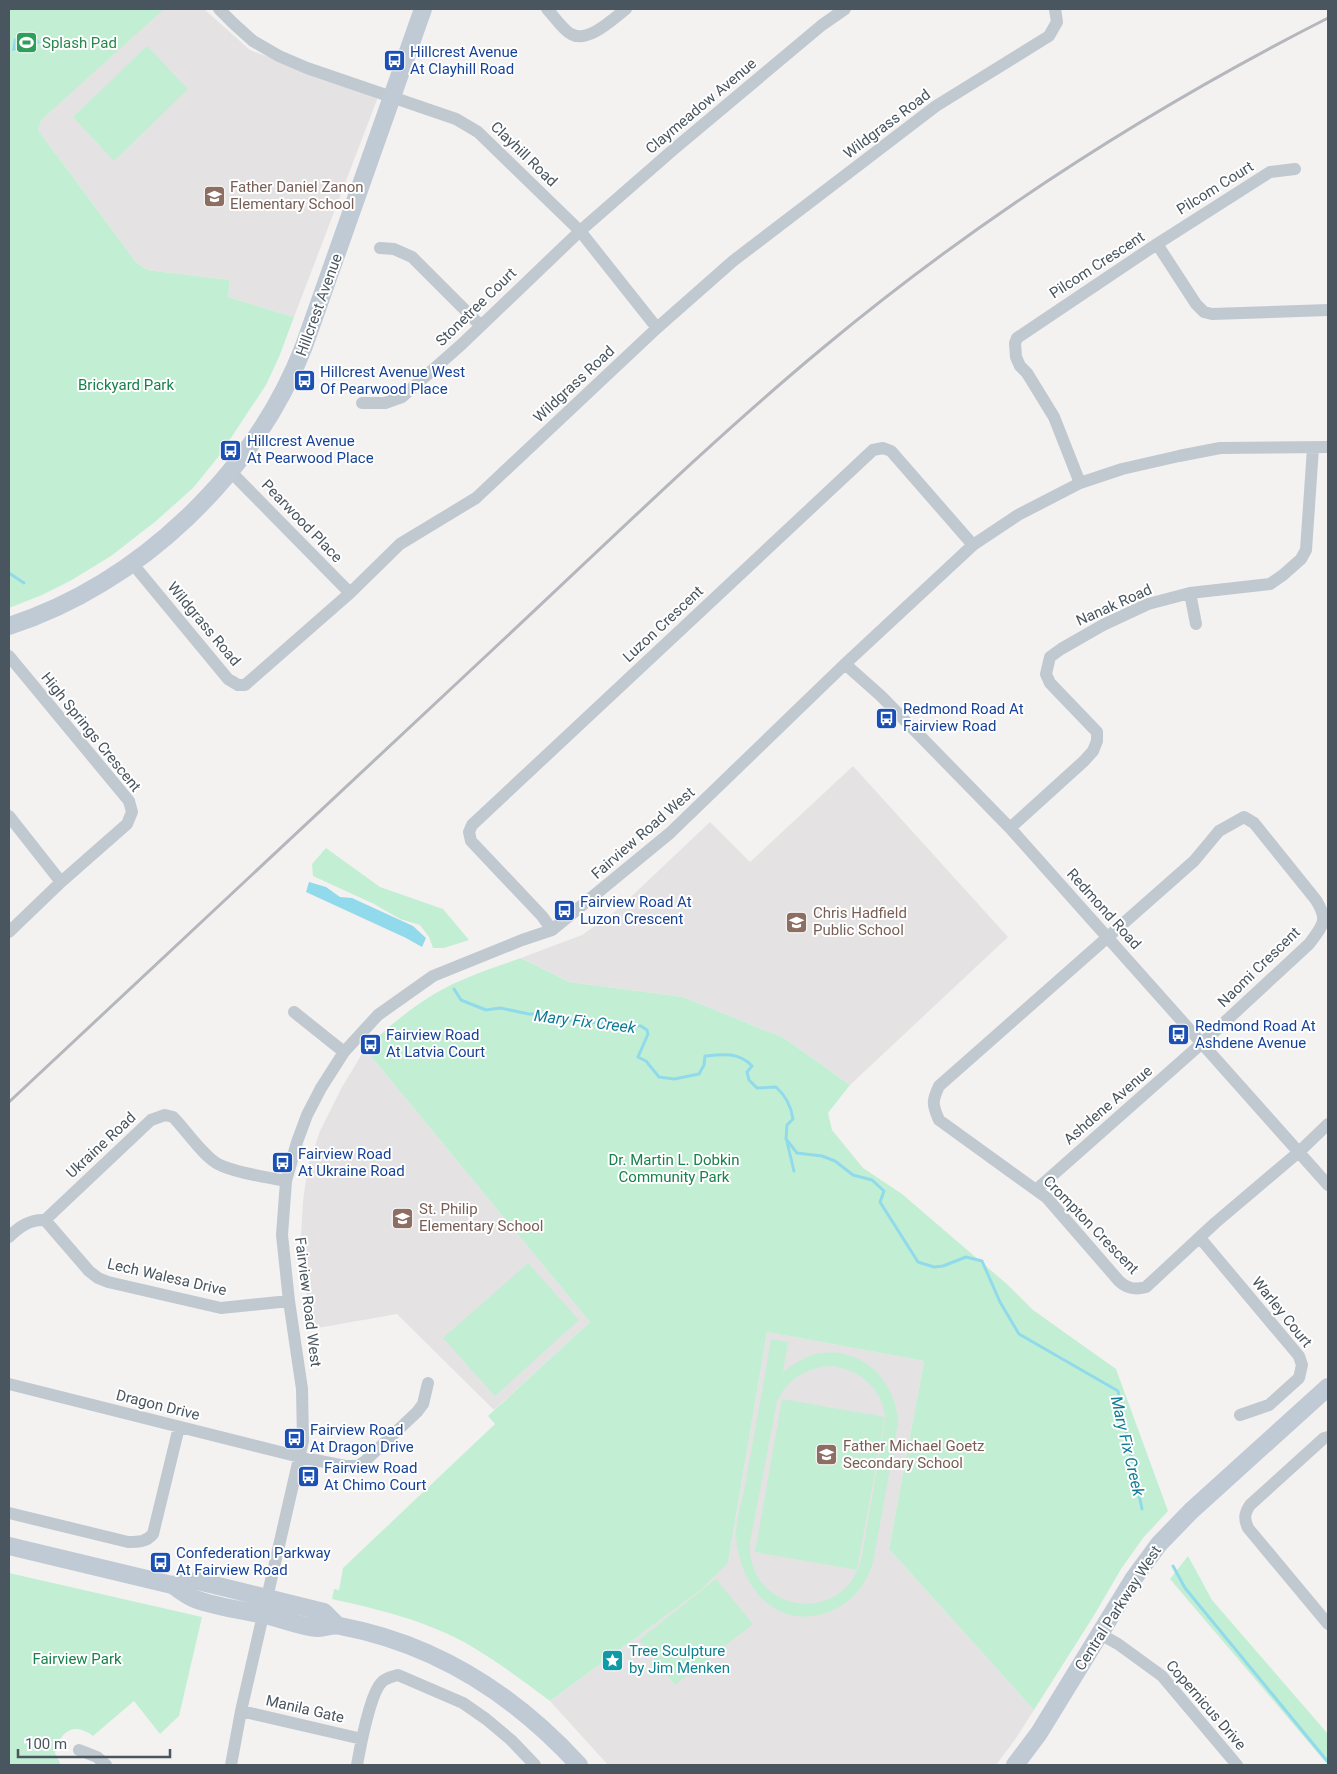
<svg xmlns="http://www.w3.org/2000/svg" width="1337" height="1774" viewBox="0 0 1337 1774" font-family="Roboto,sans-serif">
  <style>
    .education { fill: #e5e2e4 }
    .green { fill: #c2efd3; fill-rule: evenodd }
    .water { fill: #90daeb }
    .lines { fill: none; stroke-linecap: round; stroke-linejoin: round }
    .stream { stroke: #90daeb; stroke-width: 3 }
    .street { stroke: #c0c9d0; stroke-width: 12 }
    .secondary { stroke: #c0cad4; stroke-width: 18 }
    .rail { stroke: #b4b7bb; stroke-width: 3 }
    .labels { text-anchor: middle; stroke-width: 4; stroke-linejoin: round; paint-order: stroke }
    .leisure-label { font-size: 15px; fill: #27864d; stroke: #fff; text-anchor: start }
    .transit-label { font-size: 15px; fill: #164399; stroke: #fff; text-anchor: start }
    .street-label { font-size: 15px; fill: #49555f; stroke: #fff }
    .education-label { font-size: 15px; fill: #785e54; stroke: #fff; text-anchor: start }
    .park-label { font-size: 15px; fill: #19814b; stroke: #fff }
    .culture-label { font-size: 15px; fill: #0d838f; stroke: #fff; text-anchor: start }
    .water-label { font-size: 16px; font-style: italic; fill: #0f7b95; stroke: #fff }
  </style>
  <rect width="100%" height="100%" fill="#f4f1f1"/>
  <path class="education" d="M156,9H204L250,50L378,97L294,317L228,297L230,280L147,270L136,262L38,130L40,120Z
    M853,766L1008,937L850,1085L784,1038L683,997L569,982L521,958L582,935L617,910L710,822L750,862Z
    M365,1049L590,1322L494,1410L397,1314L312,1329L303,1273L301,1235L303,1201L308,1166L320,1131L342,1087Z
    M767,1332L924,1361L889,1549L1034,1710L1014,1741L996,1765H608L550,1701L702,1589L728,1563Z"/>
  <path class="green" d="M9,9H164L41,120L38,130L136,262L147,270L230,280L228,297L294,317L279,357L266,385L219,456L193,488L156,521L111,556L70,581L42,595L9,608Z
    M147,46L188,89L114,161L73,117Z
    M326,848L380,887L443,909L469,940L444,948H433L429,937L420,925L400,919L374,904L313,876L312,864Z
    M521,958L569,982L683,997L784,1038L850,1085L828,1113L832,1130L863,1168L902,1194L1008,1285L1033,1310L1116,1369L1168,1511L1143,1538L1121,1569L1093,1617L1034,1710L889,1549L924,1361L767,1332L728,1563L702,1589L550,1701C522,1680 494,1659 464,1642C423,1620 377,1609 332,1599L334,1589L339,1590L343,1568L495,1424L488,1416L590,1322L365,1049C392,1023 421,999 455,983C476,973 499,966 521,958Z
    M528,1263L579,1320L495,1396L443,1338Z
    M771,1339L788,1342L783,1372C792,1365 801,1359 812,1355C858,1343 896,1378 898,1423L874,1558C868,1584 852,1604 826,1613C774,1630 740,1585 736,1538C735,1523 743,1497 746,1481C754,1434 763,1386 771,1339ZM832,1366C860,1370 882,1388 885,1417L782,1399L755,1552L857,1570L885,1417V1422L862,1555C848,1628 746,1615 750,1542L777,1402C787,1379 807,1367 832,1366Z
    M1188,1556L1212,1600L1328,1734V1765L1170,1579Z
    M9,1573L202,1617L179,1716L160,1734L134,1701L93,1736C73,1721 60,1732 55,1753L61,1765H9Z
    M716,1579L753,1624L675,1685L639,1640Z"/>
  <path class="water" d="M22,33C31,32 36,35 40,43L12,51L14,39Z
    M309,882L326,887L340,897L352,898L413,926L426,938L422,947L406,938L306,892Z"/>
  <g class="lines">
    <path class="stream" d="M9,573L24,583
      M454,989L461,1000L486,1010L500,1008L529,1014H542L560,1020L641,1026L647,1030L648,1034L638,1057L646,1061L659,1077L674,1079L699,1074L704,1065L705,1056C723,1054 739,1052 752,1066L747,1072L749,1080L757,1088L776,1087C786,1096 791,1105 793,1119L787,1125L786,1139L797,1153L822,1156L835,1161L853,1175L872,1180L884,1191L880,1202L918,1262L934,1267L943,1266L966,1257L982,1261L1000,1302L1019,1334L1118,1391L1142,1509
      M787,1142L794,1171
      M1173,1566L1185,1588L1328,1762"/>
    <path class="street" d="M219,9L233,23L253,41L279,56L307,68L456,119L478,132L580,231L657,328
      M547,9C554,16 563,30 571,34C588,44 614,18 626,9
      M1157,244L1196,304L1204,312L1212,314L1328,310
      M380,248L394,249L412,257L480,325
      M362,403H385L402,397L462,344L580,231L674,149L822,25L845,9
      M231,472L350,593
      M1080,483L1054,417L1027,373L1020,366L1016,357L1015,343L1017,338L1157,244L1270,172L1295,169
      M132,563L228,679L238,685H245L350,593L400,544L476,498L657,328L733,261L936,106L1049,36L1057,22L1055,9
      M1190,593L1196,624
      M9,656L129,801L132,812L127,824L61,882L9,932
      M845,664L881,696L1010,828L1328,1185
      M9,816L61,882
      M1010,828L1084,761L1093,751L1097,741V732L1050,683L1046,674L1050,657L1061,649L1103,625L1148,604L1190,593L1270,584L1283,575L1301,559L1306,550L1313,448
      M552,930L542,916L471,841L469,832L472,825L873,450L883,448L891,451L973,545
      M294,1012L344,1052
      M1037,1189L1201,1044L1309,944C1323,925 1329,921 1316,900L1254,823L1244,817L1219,831L1194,861L939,1086C932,1101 932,1104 939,1120L1047,1198L1119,1281C1127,1289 1135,1290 1146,1287L1215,1223L1300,1151L1328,1124
      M45,1220L151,1120L165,1115L173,1117C186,1130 203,1156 218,1164C235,1173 267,1177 286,1181
      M9,1237C19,1227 30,1219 45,1220L89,1271L98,1278L108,1282L221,1308L289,1301
      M1200,1238L1299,1356L1302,1365L1299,1378L1269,1405L1240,1415
      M9,1384L300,1457L345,1466H358L364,1462L417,1412L423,1404L428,1383
      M1328,1437L1324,1438L1250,1505C1244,1514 1244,1519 1248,1528L1328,1624
      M9,1513L128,1542C139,1542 146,1542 153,1534L179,1427
      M1100,1634L1118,1644L1162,1676L1237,1765
      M241,1711L362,1739
      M79,1750L97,1757L106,1765
      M231,1765L241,1711L303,1441L302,1389L289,1301L282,1235L286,1181L297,1142L307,1115L321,1088L344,1052L378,1015L433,976L522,940L552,930L670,833L845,664L973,545L1018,515L1080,483L1122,469L1179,456L1220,448L1328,447
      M357,1765C360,1748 370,1695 381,1683C385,1678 391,1677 398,1675L463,1703L486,1719L511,1740L535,1765"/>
    <path class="secondary" d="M9,626C139,584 255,473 304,346L423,9
      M9,1546L172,1585C179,1589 187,1596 195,1599C216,1607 247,1611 269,1616C285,1620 302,1627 317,1628C325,1628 332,1624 340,1626C436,1644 513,1693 579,1765
      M172,1585L198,1581L324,1612L337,1625
      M1015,1765L1039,1733L1134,1578L1159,1544L1191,1511L1328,1387"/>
    <path class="rail" d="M9,1102C168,953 328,804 487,655C599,551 707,444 824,347C979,218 1149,109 1328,18"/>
  </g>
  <defs>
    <symbol id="stadium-square" viewBox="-11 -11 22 22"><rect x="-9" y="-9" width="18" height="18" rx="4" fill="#2e9e5b" stroke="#fff"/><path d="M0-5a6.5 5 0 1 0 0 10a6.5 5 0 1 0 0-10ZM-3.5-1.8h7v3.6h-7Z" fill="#fff"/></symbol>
    <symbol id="bus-square" viewBox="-11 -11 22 22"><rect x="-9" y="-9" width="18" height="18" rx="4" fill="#1a4fb4" stroke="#fff"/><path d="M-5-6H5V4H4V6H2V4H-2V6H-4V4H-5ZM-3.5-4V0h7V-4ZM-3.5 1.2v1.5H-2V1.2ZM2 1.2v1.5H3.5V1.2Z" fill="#fff"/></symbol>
    <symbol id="school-square" viewBox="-11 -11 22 22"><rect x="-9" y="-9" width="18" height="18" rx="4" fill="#8d6e63" stroke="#fff"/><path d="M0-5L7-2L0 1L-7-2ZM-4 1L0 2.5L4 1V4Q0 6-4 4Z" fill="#fff"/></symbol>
    <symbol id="sight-square" viewBox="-11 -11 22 22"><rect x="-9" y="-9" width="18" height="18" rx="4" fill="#0f9aa8" stroke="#fff"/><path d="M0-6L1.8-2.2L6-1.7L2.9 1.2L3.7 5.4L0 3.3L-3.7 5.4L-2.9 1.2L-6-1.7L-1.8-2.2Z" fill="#fff"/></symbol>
  </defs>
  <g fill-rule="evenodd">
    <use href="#stadium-square" x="14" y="30" width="25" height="25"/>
    <use href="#bus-square" x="382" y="48" width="25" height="25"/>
    <use href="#school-square" x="202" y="184" width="25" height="25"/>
    <use href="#bus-square" x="292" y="368" width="25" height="25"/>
    <use href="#bus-square" x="218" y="438" width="25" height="25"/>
    <use href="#bus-square" x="874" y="706" width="25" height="25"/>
    <use href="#bus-square" x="552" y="898" width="25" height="25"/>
    <use href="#school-square" x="784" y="910" width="25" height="25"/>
    <use href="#bus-square" x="1166" y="1022" width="25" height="25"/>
    <use href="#bus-square" x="358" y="1032" width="25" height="25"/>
    <use href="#bus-square" x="270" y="1150" width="25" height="25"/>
    <use href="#school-square" x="390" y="1206" width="25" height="25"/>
    <use href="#bus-square" x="282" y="1426" width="25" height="25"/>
    <use href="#school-square" x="814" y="1442" width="25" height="25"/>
    <use href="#bus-square" x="296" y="1464" width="25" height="25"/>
    <use href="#bus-square" x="148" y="1550" width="25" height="25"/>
    <use href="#sight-square" x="600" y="1648" width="25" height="25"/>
  </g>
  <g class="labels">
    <g class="leisure-label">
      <text x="42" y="48">Splash Pad</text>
    </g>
    <g class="transit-label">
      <text x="410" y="57">Hillcrest Avenue<tspan x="410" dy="17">At Clayhill Road</tspan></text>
      <text x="320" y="377">Hillcrest Avenue West<tspan x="320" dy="17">Of Pearwood Place</tspan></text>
      <text x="247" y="446">Hillcrest Avenue<tspan x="247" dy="17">At Pearwood Place</tspan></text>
      <text x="903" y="714">Redmond Road At<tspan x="903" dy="17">Fairview Road</tspan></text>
      <text x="580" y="907">Fairview Road At<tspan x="580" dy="17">Luzon Crescent</tspan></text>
      <text x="1195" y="1031">Redmond Road At<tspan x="1195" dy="17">Ashdene Avenue</tspan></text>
      <text x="386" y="1040">Fairview Road<tspan x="386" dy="17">At Latvia Court</tspan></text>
      <text x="298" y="1159">Fairview Road<tspan x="298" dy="17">At Ukraine Road</tspan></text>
      <text x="310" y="1435">Fairview Road<tspan x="310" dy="17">At Dragon Drive</tspan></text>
      <text x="324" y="1473">Fairview Road<tspan x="324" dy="17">At Chimo Court</tspan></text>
      <text x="176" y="1558">Confederation Parkway<tspan x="176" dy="17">At Fairview Road</tspan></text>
    </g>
    <g class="street-label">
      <text transform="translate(701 106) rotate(-40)" y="5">Claymeadow Avenue</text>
      <text transform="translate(887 124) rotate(-37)" y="5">Wildgrass Road</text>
      <text transform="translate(524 154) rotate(44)" y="5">Clayhill Road</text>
      <text transform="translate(1215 188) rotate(-32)" y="5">Pilcom Court</text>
      <text transform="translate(1097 265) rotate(-33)" y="5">Pilcom Crescent</text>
      <text transform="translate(319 305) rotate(-70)" y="5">Hillcrest Avenue</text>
      <text transform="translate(476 307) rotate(-44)" y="5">Stonetree Court</text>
      <text transform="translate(574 384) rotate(-43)" y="5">Wildgrass Road</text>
      <text transform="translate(302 521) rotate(46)" y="5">Pearwood Place</text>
      <text transform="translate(1114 605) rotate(-24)" y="5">Nanak Road</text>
      <text transform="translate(204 624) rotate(50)" y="5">Wildgrass Road</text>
      <text transform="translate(663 624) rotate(-43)" y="5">Luzon Crescent</text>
      <text transform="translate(91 732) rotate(51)" y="5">High Springs Crescent</text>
      <text transform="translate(643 833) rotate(-41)" y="5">Fairview Road West</text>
      <text transform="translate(1104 909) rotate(48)" y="5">Redmond Road</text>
      <text transform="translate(1259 967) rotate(-44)" y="5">Naomi Crescent</text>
      <text transform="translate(1108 1105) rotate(-41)" y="5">Ashdene Avenue</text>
      <text transform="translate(101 1145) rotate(-43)" y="5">Ukraine Road</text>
      <text transform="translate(1091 1225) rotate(46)" y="5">Crompton Crescent</text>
      <text transform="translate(167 1277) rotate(13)" y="5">Lech Walesa Drive</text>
      <text transform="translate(308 1302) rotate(83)" y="5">Fairview Road West</text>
      <text transform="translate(1282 1312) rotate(51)" y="5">Warley Court</text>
      <text transform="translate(158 1405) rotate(14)" y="5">Dragon Drive</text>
      <text transform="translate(1118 1608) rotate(-57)" y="5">Central Parkway West</text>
      <text transform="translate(1206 1705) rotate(49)" y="5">Copernicus Drive</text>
      <text transform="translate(305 1709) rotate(13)" y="5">Manila Gate</text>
    </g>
    <g class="education-label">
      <text x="230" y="192">Father Daniel Zanon<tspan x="230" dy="17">Elementary School</tspan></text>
      <text x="813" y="918">Chris Hadfield<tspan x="813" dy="17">Public School</tspan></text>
      <text x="419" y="1214">St. Philip<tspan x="419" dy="17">Elementary School</tspan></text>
      <text x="843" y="1451">Father Michael Goetz<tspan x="843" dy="17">Secondary School</tspan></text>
    </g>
    <g class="park-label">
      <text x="126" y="390">Brickyard Park</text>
      <text x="674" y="1165">Dr. Martin L. Dobkin<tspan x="674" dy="17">Community Park</tspan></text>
      <text x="77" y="1664">Fairview Park</text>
    </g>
    <g class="culture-label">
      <text x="629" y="1656">Tree Sculpture<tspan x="629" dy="17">by Jim Menken</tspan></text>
    </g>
    <g class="water-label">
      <text transform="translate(585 1021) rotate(7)" y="6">Mary Fix Creek</text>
      <text transform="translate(1128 1446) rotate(77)" y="6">Mary Fix Creek</text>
    </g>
  </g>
  <rect width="1337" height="1774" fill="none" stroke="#49555f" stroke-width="20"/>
  <path d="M18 1749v8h152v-8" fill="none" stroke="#49555f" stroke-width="2.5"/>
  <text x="25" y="1749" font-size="15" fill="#49555f" stroke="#ffffff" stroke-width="4" paint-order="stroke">100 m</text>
</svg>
